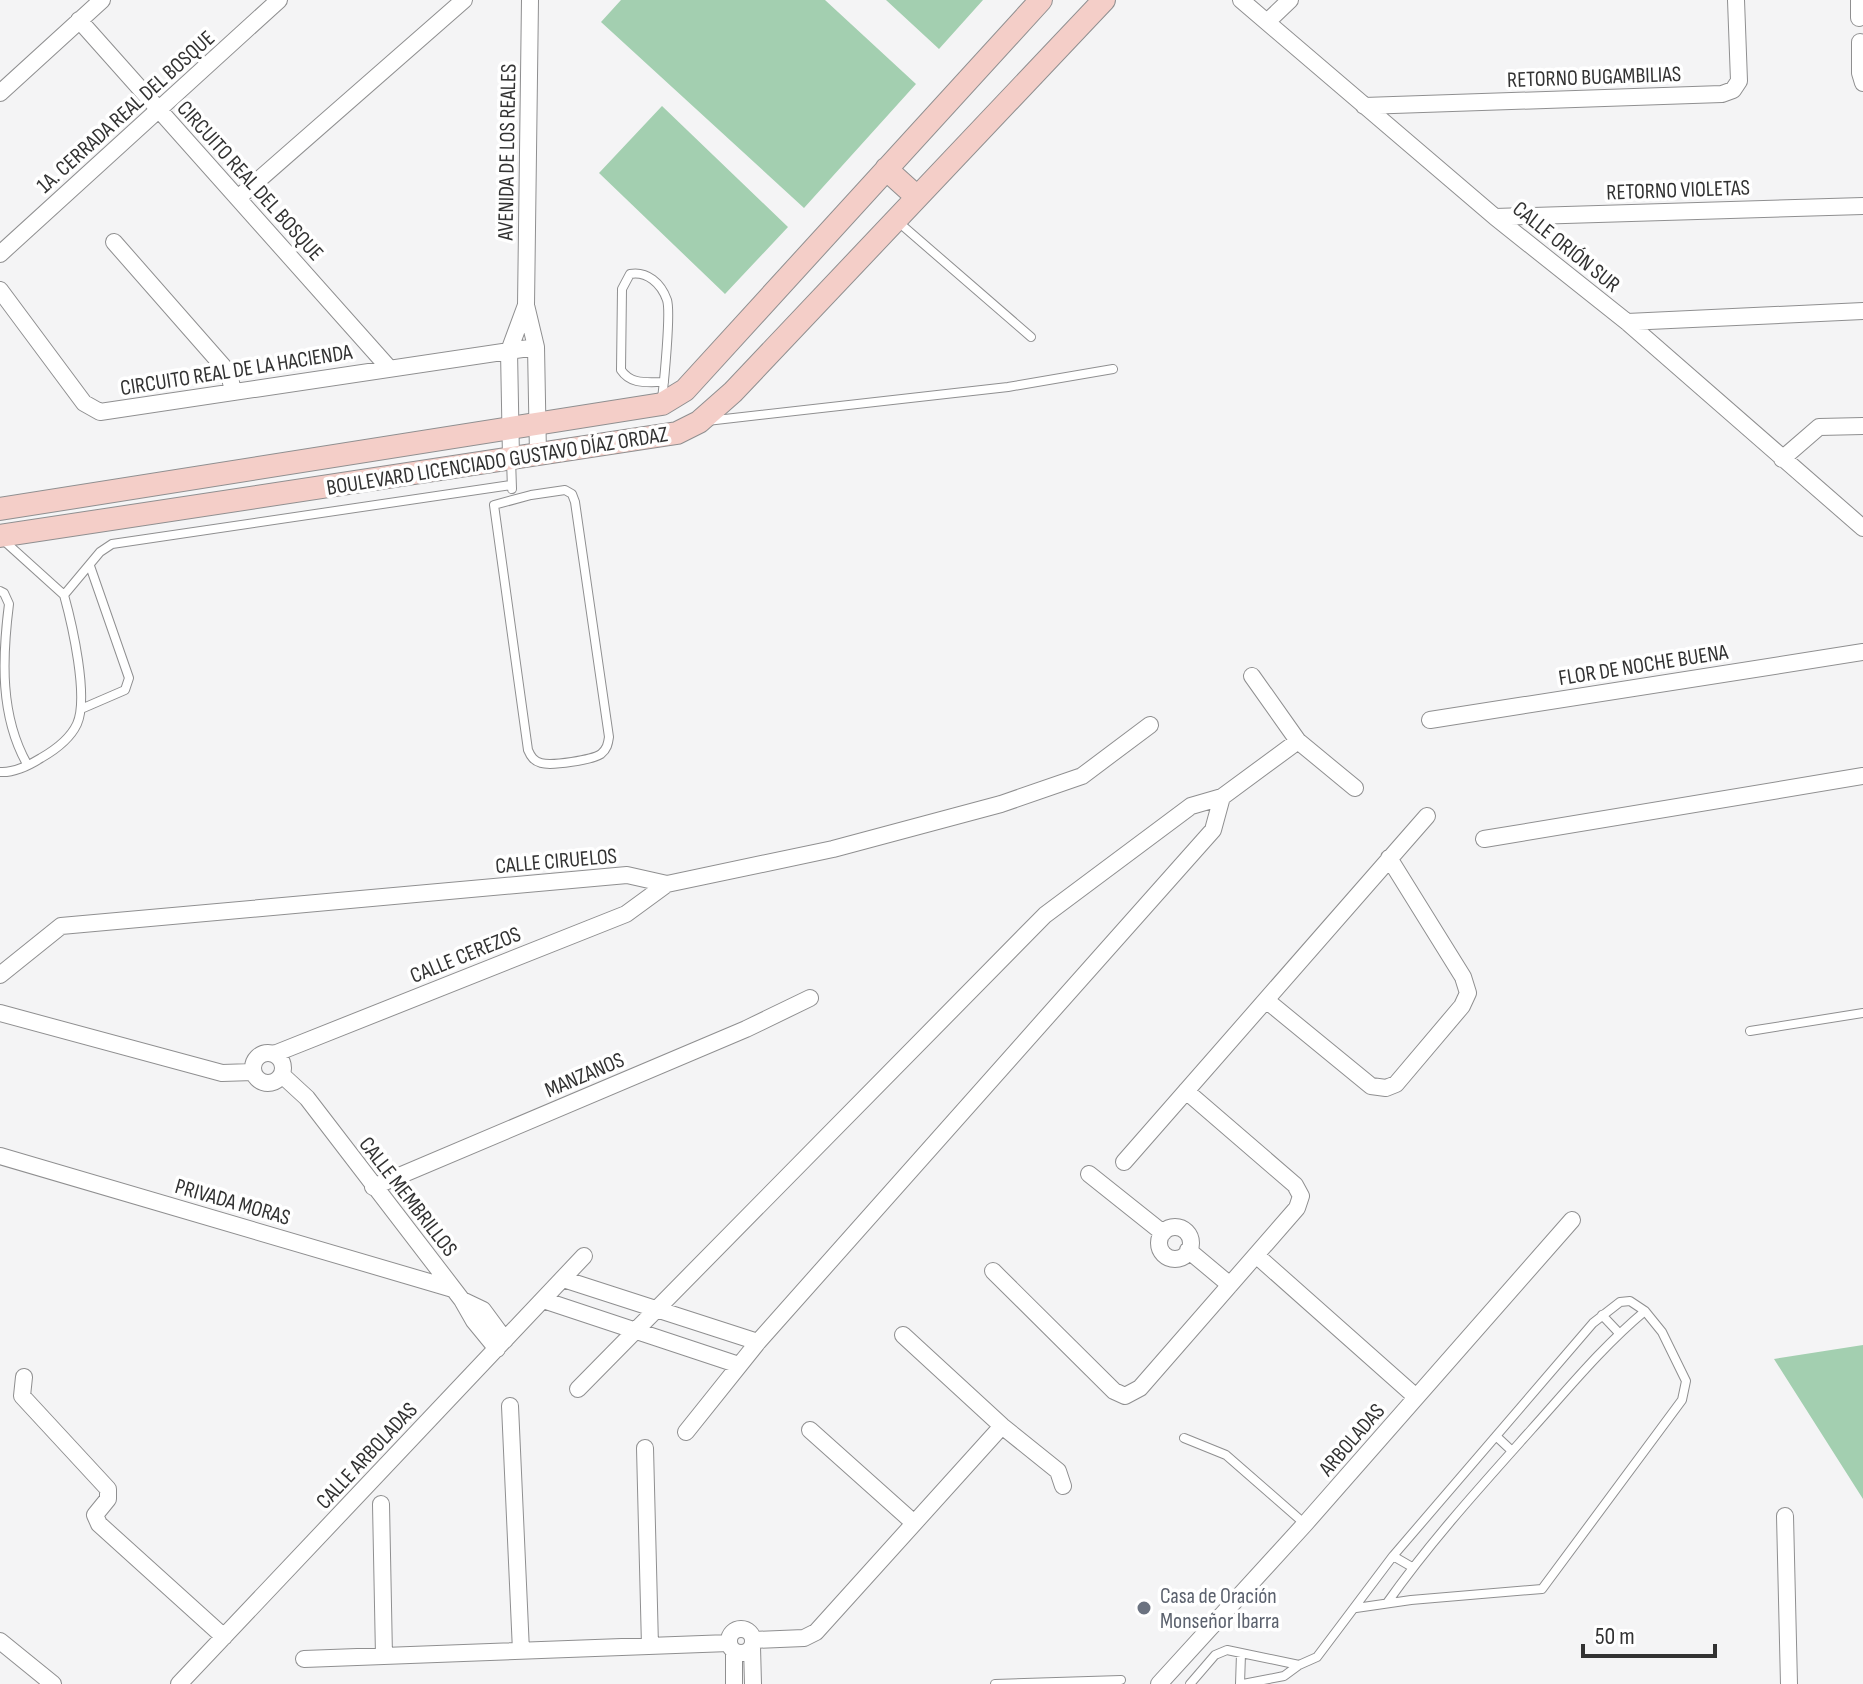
<svg xmlns="http://www.w3.org/2000/svg" width="1863" height="1684" viewBox="0 0 1863 1684" font-family="'Sofia Sans Condensed',sans-serif">
  <style>
    .green { fill: #a3cfb0 }
    .lines { fill: none; stroke-linecap: round; stroke-linejoin: round }
    .lane-casing { stroke: #8f8f90; stroke-width: 10 }
    .street-casing { stroke: #8f8f90; stroke-width: 18 }
    .secondary-casing { stroke: #8f8f90; stroke-width: 24 }
    .lane { stroke: #fff; stroke-width: 8 }
    .street { stroke: #fff; stroke-width: 16 }
    .secondary { stroke: #f4cec8; stroke-width: 22 }
    .worship-dot { fill: #6b7280; stroke: #fff; stroke-width: 3 }
    .labels { text-anchor: middle; stroke-width: 7; stroke-linejoin: round; paint-order: stroke }
    .street-label { font-size: 22px; fill: #323232; stroke: #fff }
    .worship-label { font-size: 22px; fill: #5b616d; stroke: #fff; text-anchor: start }
  </style>
  <rect width="100%" height="100%" fill="#f4f4f5"/>
  <path class="green" d="M621,0H825L916,84L804,208L601,22Z
    M886,0H983L939,49Z
    M662,106L788,227L725,294L599,173Z
    M1863,1345V1499L1774,1359Z"/>
  <g class="lines">
    <defs>
      <path id="lane" d="M896,220L1031,337
        M662,399C664,382 671,312 667,300C661,283 647,271 630,274L622,289L621,370C631,385 647,382 664,382
        M707,421L1008,387L1113,369
        M511,459L512,489
        M565,490L572,494L575,502L609,737C608,744 607,749 601,754C592,760 552,766 541,763C534,761 531,757 528,750L494,505L531,495Z
        M2,539L64,595
        M0,591L4,593L9,604C2,659 0,716 27,764
        M81,709L125,690L129,678L90,566
        M0,772C13,773 30,765 41,758C55,750 70,739 77,724C89,697 72,624 64,595L100,552L112,544L511,485
        M1750,1031L1863,1013
        M1602,1315L1619,1333
        M1496,1436L1512,1451
        M1184,1438L1226,1455L1305,1524
        M1393,1556L1412,1567
        M1387,1603C1430,1542 1481,1486 1531,1430C1568,1389 1602,1347 1645,1311
        M995,1684L1121,1680
        M1190,1684L1215,1655L1227,1650L1299,1665
        M1240,1684L1241,1654
        M1243,1684L1284,1676L1299,1665L1317,1657L1393,1556L1593,1323L1620,1302L1630,1301L1645,1311L1662,1332L1686,1381L1682,1400L1542,1589L1411,1600L1356,1608"/>
      <path id="street" d="M530,0L526,305L536,347L538,455
        M1241,0L1495,217L1627,322L1863,528
        M1859,18V0
        M79,20L389,368
        M1267,22L1290,0
        M1860,42V73L1863,83
        M0,93L102,0
        M1364,106L1722,94L1733,90L1739,81L1736,0
        M238,198L464,0
        M1495,217L1863,206
        M114,242L229,373L233,392
        M0,254L279,0
        M0,290L84,403L100,412L536,347
        M1627,322L1863,311
        M511,458L509,351L526,305
        M1782,459L1819,427L1863,426
        M1252,676L1298,741L1355,788
        M1430,720L1863,652
        M1484,839L1863,776
        M0,975L61,926L627,875L667,884L833,849L1001,804L1082,776L1150,725
        M1266,1000L1371,1086L1386,1088L1396,1084L1462,1006L1468,993L1463,977L1389,858
        M0,1013L222,1073L253,1072
        M253 1068a15 15 0 1 1 30 0a15 15 0 1 1-30 0Z
        M274,1054L626,914L667,884
        M282,1075L307,1098L462,1300L474,1321L497,1349
        M0,1156L453,1289
        M1124,1162L1427,816
        M1089,1174L1163,1233
        M373,1187L746,1029L810,998
        M1159 1243a16 16 0 1 1 32 0a16 16 0 1 1-32 0Z
        M1188,1250L1230,1285
        M1256,1255L1416,1397
        M993,1271L1114,1391L1125,1396L1140,1388L1297,1208L1301,1196L1295,1185L1186,1091
        M563,1279L758,1342
        M462,1300L483,1310L505,1340
        M543,1300L739,1365
        M903,1335L1002,1426L1058,1471L1063,1486
        M24,1377L22,1396L108,1489V1499L95,1515L99,1524L224,1637
        M578,1389L1045,915L1191,806L1222,797L1298,741
        M510,1406L521,1651
        M810,1430L914,1523
        M686,1432L758,1342L1213,830L1222,797
        M645,1448L650,1646
        M381,1504L384,1656
        M1785,1516L1789,1684
        M729 1641a12 12 0 1 1 24 0a12 12 0 1 1-24 0Z
        M753,1640L804,1638L816,1632L1002,1426
        M0,1641L53,1684
        M752,1647L753,1684
        M304,1659L729,1643
        M179,1684L584,1256
        M734,1684V1651
        M1159,1684L1305,1524L1572,1220"/>
      <path id="secondary" d="M886,169L917,197
        M0,509L662,404L685,390L1041,0
        M0,536L677,433L699,422L733,392L1104,0"/>
    </defs>
    <use href="#lane" class="lane-casing"/>
    <use href="#street" class="street-casing"/>
    <use href="#secondary" class="secondary-casing"/>
    <use href="#lane" class="lane"/>
    <use href="#street" class="street"/>
    <use href="#secondary" class="secondary"/>
  </g>
  <circle class="worship-dot" cx="1144" cy="1608" r="8"/>
  <g class="labels">
    <g class="street-label">
      <text transform="translate(1594 76) rotate(-2)" y="8">RETORNO BUGAMBILIAS</text>
      <text transform="translate(125 111) rotate(-42)" y="8">1A. CERRADA REAL DEL BOSQUE</text>
      <text transform="translate(506 152) rotate(-89)" y="8">AVENIDA DE LOS REALES</text>
      <text transform="translate(251 180) rotate(48)" y="8">CIRCUITO REAL DEL BOSQUE</text>
      <text transform="translate(1678 189) rotate(-2)" y="8">RETORNO VIOLETAS</text>
      <text transform="translate(1567 246) rotate(39)" y="8">CALLE ORIÓN SUR</text>
      <text transform="translate(236 369) rotate(-9)" y="8">CIRCUITO REAL DE LA HACIENDA</text>
      <text transform="translate(497 460) rotate(-9)" y="8">BOULEVARD LICENCIADO GUSTAVO DÍAZ ORDAZ</text>
      <text transform="translate(1643 664) rotate(-9)" y="8">FLOR DE NOCHE BUENA</text>
      <text transform="translate(556 860) rotate(-5)" y="8">CALLE CIRUELOS</text>
      <text transform="translate(465 954) rotate(-22)" y="8">CALLE CEREZOS</text>
      <text transform="translate(584 1074) rotate(-23)" y="8">MANZANOS</text>
      <text transform="translate(409 1196) rotate(52)" y="8">CALLE MEMBRILLOS</text>
      <text transform="translate(233 1201) rotate(16)" y="8">PRIVADA MORAS</text>
      <text transform="translate(1351 1439) rotate(-49)" y="8">ARBOLADAS</text>
      <text transform="translate(366 1455) rotate(-47)" y="8">CALLE ARBOLADAS</text>
    </g>
    <g class="worship-label">
      <text x="1160" y="1603">Casa de Oración<tspan x="1160" dy="25">Monseñor Ibarra</tspan></text>
    </g>
  </g>
  <path d="M1583 1644v12h132v-12" fill="none" stroke="#323232" stroke-width="4"/>
  <text x="1595" y="1644" font-size="24" fill="#323232" stroke="#ffffff" stroke-width="6" paint-order="stroke">50 m</text>
</svg>
